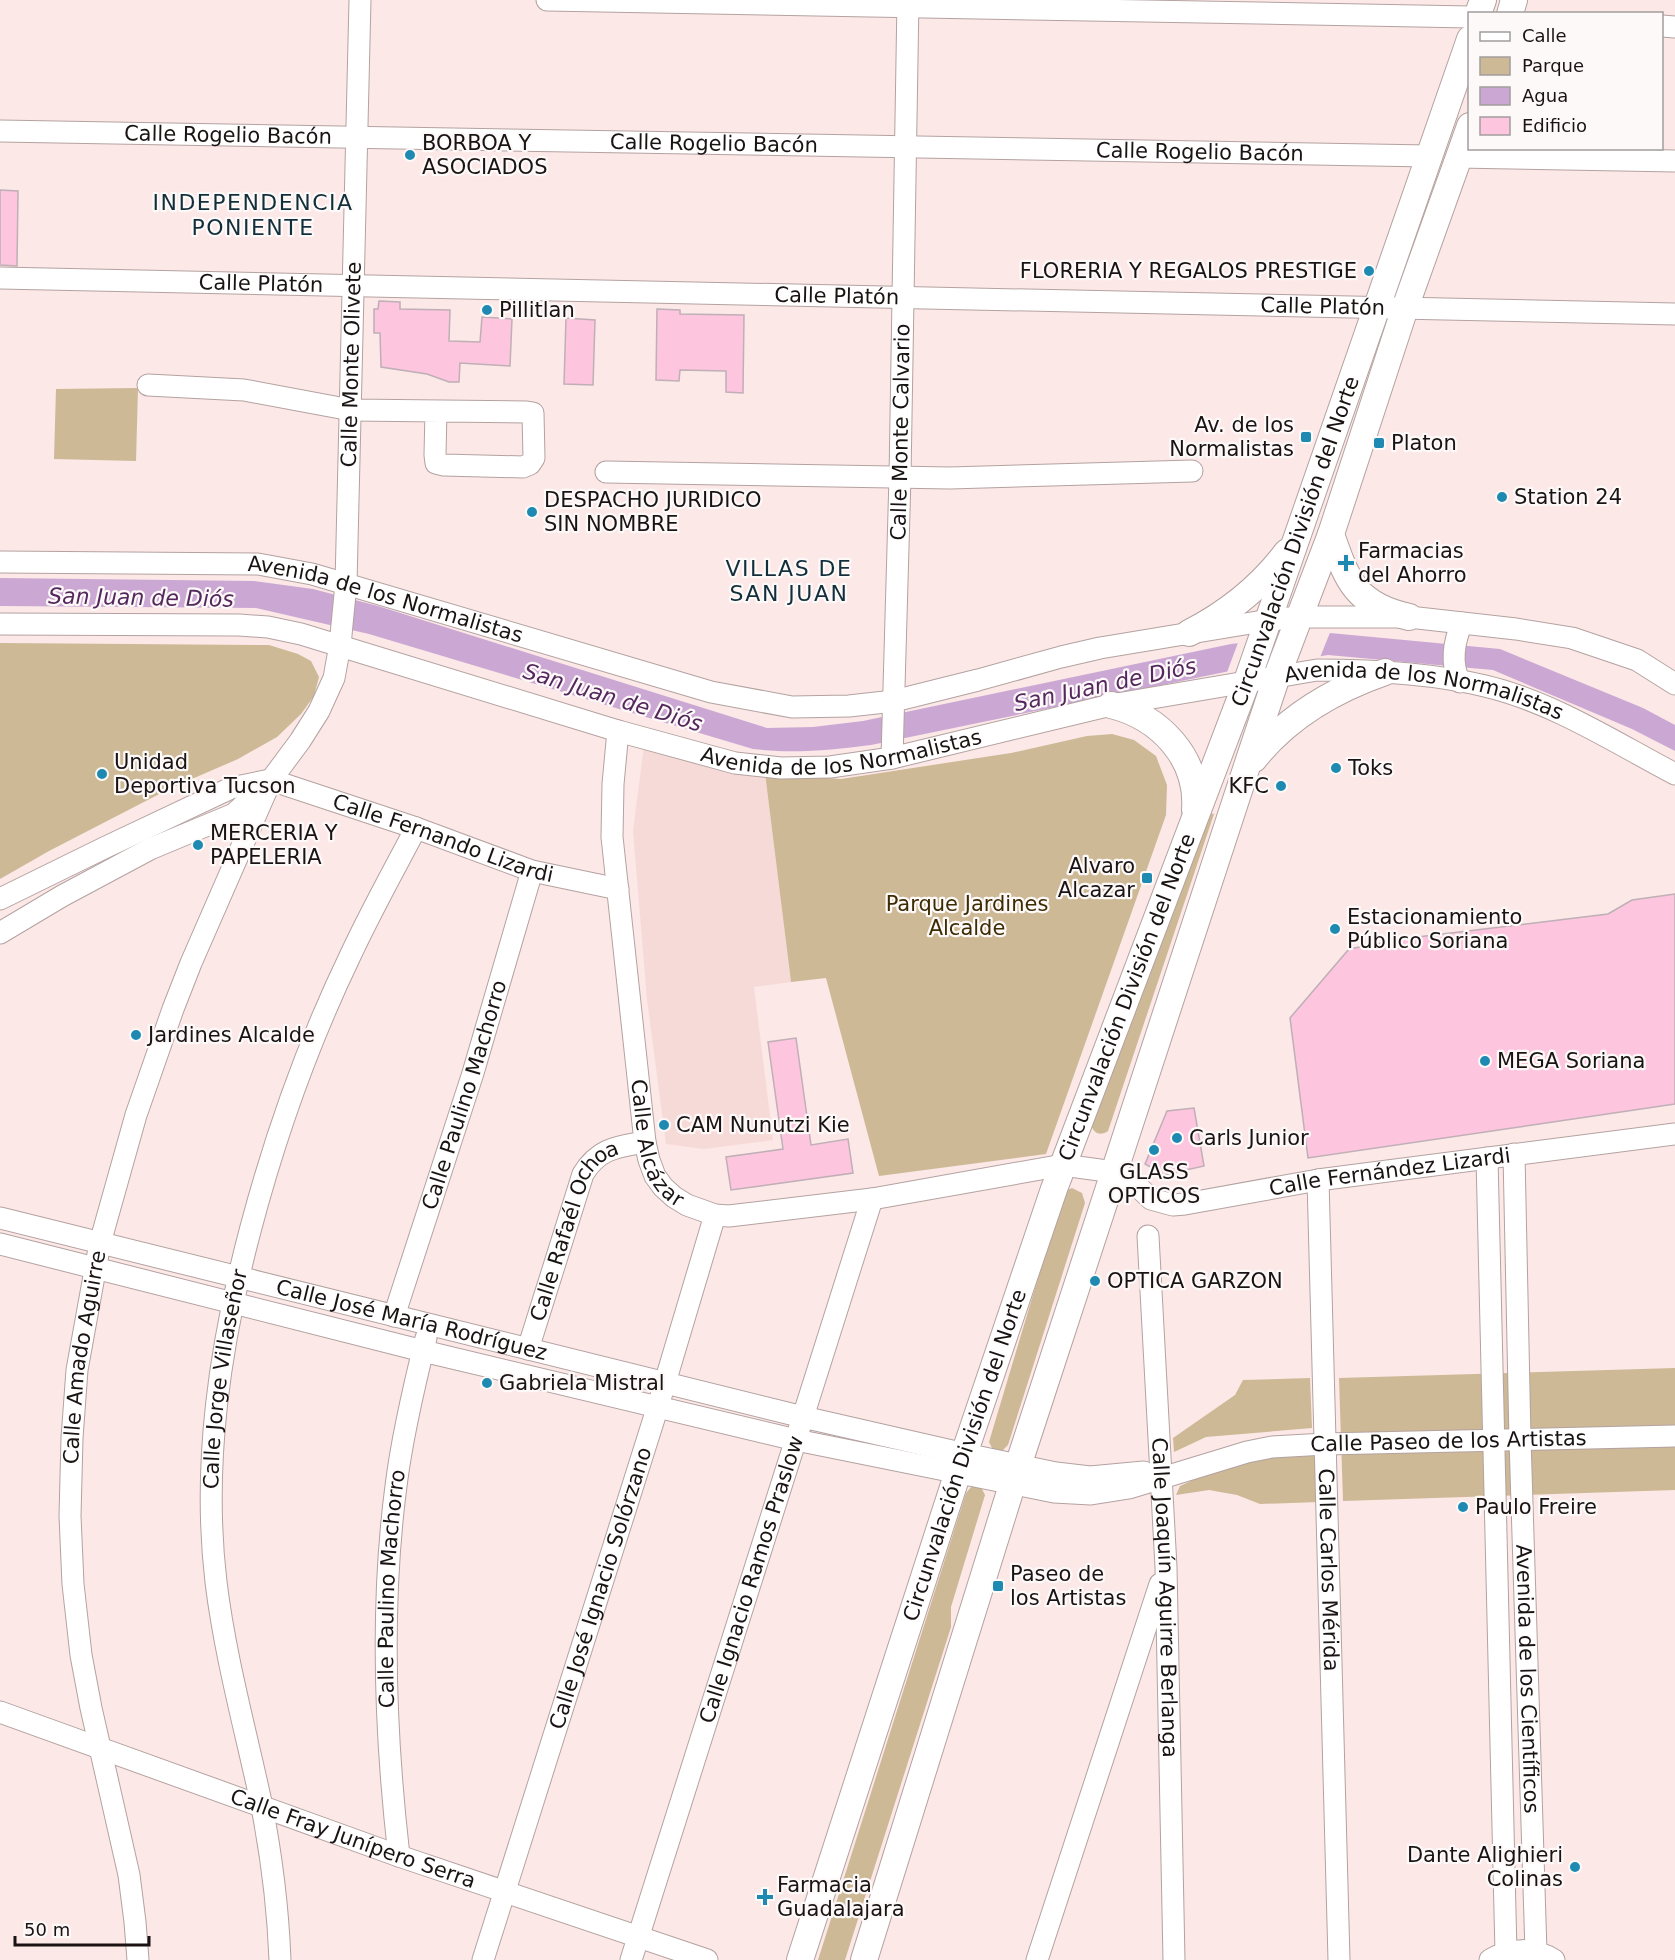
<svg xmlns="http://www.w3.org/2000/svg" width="1675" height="1960" viewBox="0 0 1675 1960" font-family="'DejaVu Sans',sans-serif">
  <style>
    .built { fill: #f6dad8 }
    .green { fill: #cdb995 }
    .water { fill: #cba8d3 }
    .pier { fill: #fbe8e7 }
    .building { fill: #fdc5de; stroke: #bfafb6; stroke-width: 1.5 }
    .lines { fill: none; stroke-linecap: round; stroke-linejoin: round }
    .minor-casing { stroke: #b4a2a1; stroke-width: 23 }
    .major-casing { stroke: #b4a2a1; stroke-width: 28 }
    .minor { stroke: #fff; stroke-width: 21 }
    .major { stroke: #fff; stroke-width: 26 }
    .poi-dot { fill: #1e8ab1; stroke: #fdf9f9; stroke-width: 2 }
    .labels { text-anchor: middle; stroke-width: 4.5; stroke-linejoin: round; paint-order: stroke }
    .street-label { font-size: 21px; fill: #1a1313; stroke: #fdf9f9 }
    .poi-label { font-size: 21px; fill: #1a1313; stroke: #fdf9f9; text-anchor: start }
    .park-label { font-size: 21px; fill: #3d2b02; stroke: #fdf9f9 }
    .neighbourhood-label { font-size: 22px; letter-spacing: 1.5px; fill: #122e3a; stroke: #fdf9f9 }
    .water-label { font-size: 22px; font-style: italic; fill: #54285d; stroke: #fdf9f9 }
  </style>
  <rect width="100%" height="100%" fill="#fbe8e7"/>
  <path class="built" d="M644,746L765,773L791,982L754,987L773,1140L704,1149L666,1144L647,999L633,831Z"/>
  <path class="green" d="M138,388L136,461L54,459L56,389Z
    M0,643L269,645L298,654L311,661L319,677L314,696L301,714L277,737L238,759L171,788L49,851L0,879Z
    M1112,734L1134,740L1156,756L1167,785L1166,815L1046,1154L879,1176L826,978L791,982L765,773L841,779L1011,753L1087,736Z
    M1209,813L1214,814L1108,1131C1101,1136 1094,1134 1091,1125Z
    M1072,1188L1082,1193L1085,1203L1008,1445L1002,1451L993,1450L989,1442L1062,1198L1065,1191Z
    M1675,1368V1490L1343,1501L1339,1378Z
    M1310,1378L1312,1428L1206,1437L1174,1452L1173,1438L1235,1395L1243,1380Z
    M1318,1453L1319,1502L1260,1504L1237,1495L1209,1490L1176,1495L1180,1486L1244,1457Z
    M972,1486L981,1487L985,1495L951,1607V1627L845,1960H818L966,1493Z"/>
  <path class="water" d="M0,578L254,581L313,589L378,606L767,728L813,727L863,721L1231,644L1330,633L1500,649L1643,708L1675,725V751L1632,729L1493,670L1328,655L1225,672L871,745C830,750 795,754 753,749L369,634L256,608L0,606Z"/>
  <path class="pier" d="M1331,630L1319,660L1226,675L1239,640Z"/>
  <path class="building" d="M0,190L18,191L17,266L0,265Z
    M379,301L400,302V309L450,310L449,341L480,342L482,317L512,319L510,366L460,363L459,382H449L427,374L381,367L380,333H374V309H378Z
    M657,309L680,310V314L744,315L743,393L726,392V371L680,370L679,381L656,380Z
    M566,318L595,320L593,385L564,384Z
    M1675,894V1104L1308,1158L1290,1018L1349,949L1409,938L1608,914L1632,900Z
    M796,1038L811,1145L848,1139L853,1173L731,1190L726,1157L783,1149L768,1042Z
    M1194,1108L1204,1166L1164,1175L1145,1164L1167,1111Z"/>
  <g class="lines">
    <defs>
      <g id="minor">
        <path d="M547,0L1470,17"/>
        <path d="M1662,26L1675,27"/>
        <path id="s1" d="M0,131L1429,156"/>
        <path d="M1458,157L1675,161"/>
        <path id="s2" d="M0,278L1675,314"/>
        <path d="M148,385L244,390L351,410L527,412L533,413L534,458L530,464L523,467L444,465L436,463L435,455L436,411"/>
        <path d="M606,472L950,478L1192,471"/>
        <path id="s3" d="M0,562L258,564L312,574L711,692L792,707L849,706L894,701L978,680L1061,657L1100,648L1269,620L1300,617H1409L1516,629L1572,638L1637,660L1675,684"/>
        <path id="s4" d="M0,624L239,625L268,627L301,634L618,731L735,763L781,768L830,767L892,758L1111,705L1317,670C1373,670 1431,673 1485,686C1553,702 1614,742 1675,774"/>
        <path d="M1460,682C1450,664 1454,641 1462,623"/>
        <path id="s5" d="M618,731L613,784L612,837L645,1142L649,1160L655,1176L663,1187L674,1197L687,1205L715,1215L729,1216L872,1199L1063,1165L1114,1172L1133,1182L1151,1199L1173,1205L1185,1204L1318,1180L1675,1134"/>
        <path id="s6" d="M892,758L900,477L908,0"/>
        <path id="s7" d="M271,780L416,828L532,871L618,889"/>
        <path d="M0,899L106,847L231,788L270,780"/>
        <path id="s8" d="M0,933L62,896L150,849L234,814L271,780L300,741L319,711L334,678L340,645L346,584L360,0"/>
        <path id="s9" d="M1514,1154L1520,1439L1536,1952"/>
        <path d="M1487,1158L1506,1953"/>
        <path id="s10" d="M1318,1180L1339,1960"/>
        <path id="s11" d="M0,1218L803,1417L965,1454L1056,1473L1090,1477L1144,1472"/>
        <path id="s12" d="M1148,1236L1166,1567L1174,1960"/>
        <path id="s13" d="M0,1244L423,1351L796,1440L1054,1492L1091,1494L1129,1488L1247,1452L1272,1447L1325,1444L1675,1436"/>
        <path id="s14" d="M394,1316L473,1073L532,871"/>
        <path id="s15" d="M528,1349L583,1174C599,1148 617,1147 645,1142"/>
        <path id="s16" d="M0,1712L399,1856L707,1960"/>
        <path id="s17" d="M399,1856C385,1734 380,1608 396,1486C402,1437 414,1386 426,1338"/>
        <path id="s18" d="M138,1960L135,1922L129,1875L91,1708L81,1655L73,1584L70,1516L72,1438L77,1370L100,1243L136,1115L173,1009L191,963L271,780"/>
        <path id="s19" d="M280,1960C278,1907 271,1853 261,1802C245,1728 225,1656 216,1582C202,1464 220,1345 250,1231C275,1136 308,1043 351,954C371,911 394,870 416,828"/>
        <path id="s20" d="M483,1960L658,1406L715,1215"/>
        <path id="s21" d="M631,1960L872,1199"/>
        <path d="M1037,1960L1160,1584"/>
        <path d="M1490,1960C1509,1948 1535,1947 1554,1960"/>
      </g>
      <g id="major">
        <path d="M1478,14L1483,0"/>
        <path d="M1510,14L1514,0"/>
        <path d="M1331,534C1347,581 1356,605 1409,617"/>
        <path d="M1189,633C1228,613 1260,588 1287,552"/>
        <path d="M1111,705C1160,717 1199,758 1195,810"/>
        <path d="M1254,759C1288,716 1333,690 1385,672"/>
        <path id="s22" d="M800,1960L958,1472L1054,1189L1247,681L1470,39"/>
        <path d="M864,1960L1018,1466L1246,769L1277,676L1331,534L1405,308L1470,126"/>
      </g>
    </defs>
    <use href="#minor" class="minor-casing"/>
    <use href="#major" class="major-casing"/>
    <use href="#minor" class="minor"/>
    <use href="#major" class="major"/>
  </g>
  <g class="poi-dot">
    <circle cx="410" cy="155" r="6"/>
    <circle cx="1369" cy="271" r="6"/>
    <circle cx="487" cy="310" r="6"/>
    <rect x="1300" y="431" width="12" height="12" rx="3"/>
    <rect x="1373" y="437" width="12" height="12" rx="3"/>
    <circle cx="1502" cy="497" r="6"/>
    <circle cx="532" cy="512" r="6"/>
    <path d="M1343 554h6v6h6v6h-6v6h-6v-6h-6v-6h6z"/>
    <circle cx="1336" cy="768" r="6"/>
    <circle cx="102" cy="774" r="6"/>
    <circle cx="1281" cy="786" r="6"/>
    <circle cx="198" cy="845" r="6"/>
    <rect x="1141" y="872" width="12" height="12" rx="3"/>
    <circle cx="1335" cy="929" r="6"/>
    <circle cx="136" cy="1035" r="6"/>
    <circle cx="1485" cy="1061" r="6"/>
    <circle cx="664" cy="1125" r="6"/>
    <circle cx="1177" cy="1138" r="6"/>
    <circle cx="1154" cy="1150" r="6"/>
    <circle cx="1095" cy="1281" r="6"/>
    <circle cx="487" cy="1383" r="6"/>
    <circle cx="1463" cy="1507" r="6"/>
    <rect x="992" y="1580" width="12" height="12" rx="3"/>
    <circle cx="1575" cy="1867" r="6"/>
    <path d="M762 1888h6v6h6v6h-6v6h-6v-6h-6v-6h6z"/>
  </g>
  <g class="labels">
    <g class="street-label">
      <text dy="7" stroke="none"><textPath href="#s1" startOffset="228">Calle Rogelio Bacón</textPath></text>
      <text dy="7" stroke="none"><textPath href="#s1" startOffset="714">Calle Rogelio Bacón</textPath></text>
      <text dy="7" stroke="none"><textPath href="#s1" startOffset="1200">Calle Rogelio Bacón</textPath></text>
      <text dy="7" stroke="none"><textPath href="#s2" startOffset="261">Calle Platón</textPath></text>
      <text dy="7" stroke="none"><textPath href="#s2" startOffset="837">Calle Platón</textPath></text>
      <text dy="7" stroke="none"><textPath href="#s2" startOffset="1323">Calle Platón</textPath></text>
      <text dy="7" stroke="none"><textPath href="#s8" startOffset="748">Calle Monte Olivete</textPath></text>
      <text dy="7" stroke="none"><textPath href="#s6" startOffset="326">Calle Monte Calvario</textPath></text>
      <text dy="7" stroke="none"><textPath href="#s22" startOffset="1503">Circunvalación División del Norte</textPath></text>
      <text dy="7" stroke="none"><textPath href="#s3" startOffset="390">Avenida de los Normalistas</textPath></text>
      <text dy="7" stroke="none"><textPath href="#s4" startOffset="1456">Avenida de los Normalistas</textPath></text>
      <text dy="7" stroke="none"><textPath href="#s4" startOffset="862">Avenida de los Normalistas</textPath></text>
      <text dy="7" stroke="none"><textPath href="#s7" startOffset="182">Calle Fernando Lizardi</textPath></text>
      <text dy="7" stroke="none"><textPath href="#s22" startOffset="1017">Circunvalación División del Norte</textPath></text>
      <text dy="7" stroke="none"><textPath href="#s14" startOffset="232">Calle Paulino Machorro</textPath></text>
      <text dy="7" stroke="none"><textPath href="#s5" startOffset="418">Calle Alcázar</textPath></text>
      <text dy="7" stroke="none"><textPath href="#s5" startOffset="1214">Calle Fernández Lizardi</textPath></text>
      <text dy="7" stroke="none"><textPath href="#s15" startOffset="129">Calle Rafaél Ochoa</textPath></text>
      <text dy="7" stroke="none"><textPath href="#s11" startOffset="424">Calle José María Rodríguez</textPath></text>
      <text dy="7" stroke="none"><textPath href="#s18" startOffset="610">Calle Amado Aguirre</textPath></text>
      <text dy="7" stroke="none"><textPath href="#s19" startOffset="588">Calle Jorge Villaseñor</textPath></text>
      <text dy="7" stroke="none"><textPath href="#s13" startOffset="1484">Calle Paseo de los Artistas</textPath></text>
      <text dy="7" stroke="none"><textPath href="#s22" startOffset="531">Circunvalación División del Norte</textPath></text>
      <text dy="7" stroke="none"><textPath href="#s10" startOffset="390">Calle Carlos Mérida</textPath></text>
      <text dy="7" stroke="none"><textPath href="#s21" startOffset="399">Calle Ignacio Ramos Praslow</textPath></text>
      <text dy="7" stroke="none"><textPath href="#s20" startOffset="390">Calle José Ignacio Solórzano</textPath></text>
      <text dy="7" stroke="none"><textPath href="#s17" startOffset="268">Calle Paulino Machorro</textPath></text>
      <text dy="7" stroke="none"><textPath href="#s12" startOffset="362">Calle Joaquín Aguirre Berlanga</textPath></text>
      <text dy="7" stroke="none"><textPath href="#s9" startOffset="525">Avenida de los Científicos</textPath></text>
      <text dy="7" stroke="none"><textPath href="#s16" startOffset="375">Calle Fray Junípero Serra</textPath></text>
    </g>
    <g class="poi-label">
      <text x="422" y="150">BORBOA Y<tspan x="422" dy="24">ASOCIADOS</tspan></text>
      <text x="1357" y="278" text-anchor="end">FLORERIA Y REGALOS PRESTIGE</text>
      <text x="499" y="317">Pillitlan</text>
      <text x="1294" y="432" text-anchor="end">Av. de los<tspan x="1294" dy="24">Normalistas</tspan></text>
      <text x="1391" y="450">Platon</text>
      <text x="1514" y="504">Station 24</text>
      <text x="544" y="507">DESPACHO JURIDICO<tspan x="544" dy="24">SIN NOMBRE</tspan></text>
      <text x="1358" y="558">Farmacias<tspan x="1358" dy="24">del Ahorro</tspan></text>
      <text x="114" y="769">Unidad<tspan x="114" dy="24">Deportiva Tucson</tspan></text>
      <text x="1348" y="775">Toks</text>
      <text x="1269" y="793" text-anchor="end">KFC</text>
      <text x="210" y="840">MERCERIA Y<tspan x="210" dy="24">PAPELERIA</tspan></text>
      <text x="1135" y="873" text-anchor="end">Alvaro<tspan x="1135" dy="24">Alcazar</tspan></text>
      <text x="1347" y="924">Estacionamiento<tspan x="1347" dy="24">Público Soriana</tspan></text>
      <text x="148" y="1042">Jardines Alcalde</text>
      <text x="1497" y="1068">MEGA Soriana</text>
      <text x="676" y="1132">CAM Nunutzi Kie</text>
      <text x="1189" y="1145">Carls Junior</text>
      <text x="1154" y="1179" text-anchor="middle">GLASS<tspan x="1154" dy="24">OPTICOS</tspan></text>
      <text x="1107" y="1288">OPTICA GARZON</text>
      <text x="499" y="1390">Gabriela Mistral</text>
      <text x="1475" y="1514">Paulo Freire</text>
      <text x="1010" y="1581">Paseo de<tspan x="1010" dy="24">los Artistas</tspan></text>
      <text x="1563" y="1862" text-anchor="end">Dante Alighieri<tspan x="1563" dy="24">Colinas</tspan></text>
      <text x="777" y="1892">Farmacia<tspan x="777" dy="24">Guadalajara</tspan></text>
    </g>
    <g class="park-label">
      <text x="967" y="911">Parque Jardines<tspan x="967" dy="24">Alcalde</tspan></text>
    </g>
    <g class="neighbourhood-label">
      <text x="253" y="210">INDEPENDENCIA<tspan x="253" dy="25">PONIENTE</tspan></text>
      <text x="789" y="576">VILLAS DE<tspan x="789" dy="25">SAN JUAN</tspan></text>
    </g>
    <g class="water-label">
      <text transform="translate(141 597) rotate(1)" y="8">San Juan de Diós</text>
      <text transform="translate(1105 684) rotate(-12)" y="8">San Juan de Diós</text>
      <text transform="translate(613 697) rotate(17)" y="8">San Juan de Diós</text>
    </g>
  </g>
  <rect x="1468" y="12" width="195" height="138" fill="#fdf9f9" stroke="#a29d9d" stroke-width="1.5"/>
  <rect x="1480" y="32" width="30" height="9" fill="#ffffff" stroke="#a29d9d" stroke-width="1.5"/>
  <text x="1522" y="42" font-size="18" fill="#1a1313">Calle</text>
  <rect x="1480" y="57" width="30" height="18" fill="#cdb995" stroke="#a29d9d" stroke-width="1.5"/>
  <text x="1522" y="72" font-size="18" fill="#1a1313">Parque</text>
  <rect x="1480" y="87" width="30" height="18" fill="#cba8d3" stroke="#a29d9d" stroke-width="1.5"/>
  <text x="1522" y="102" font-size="18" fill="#1a1313">Agua</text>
  <rect x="1480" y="117" width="30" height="18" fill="#fdc5de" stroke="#a29d9d" stroke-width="1.5"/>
  <text x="1522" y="132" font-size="18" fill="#1a1313">Edificio</text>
  <path d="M15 1936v9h134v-9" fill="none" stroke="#1a1313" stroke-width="3"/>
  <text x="24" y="1936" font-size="18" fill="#1a1313" stroke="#fdf9f9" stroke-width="4.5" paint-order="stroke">50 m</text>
</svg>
